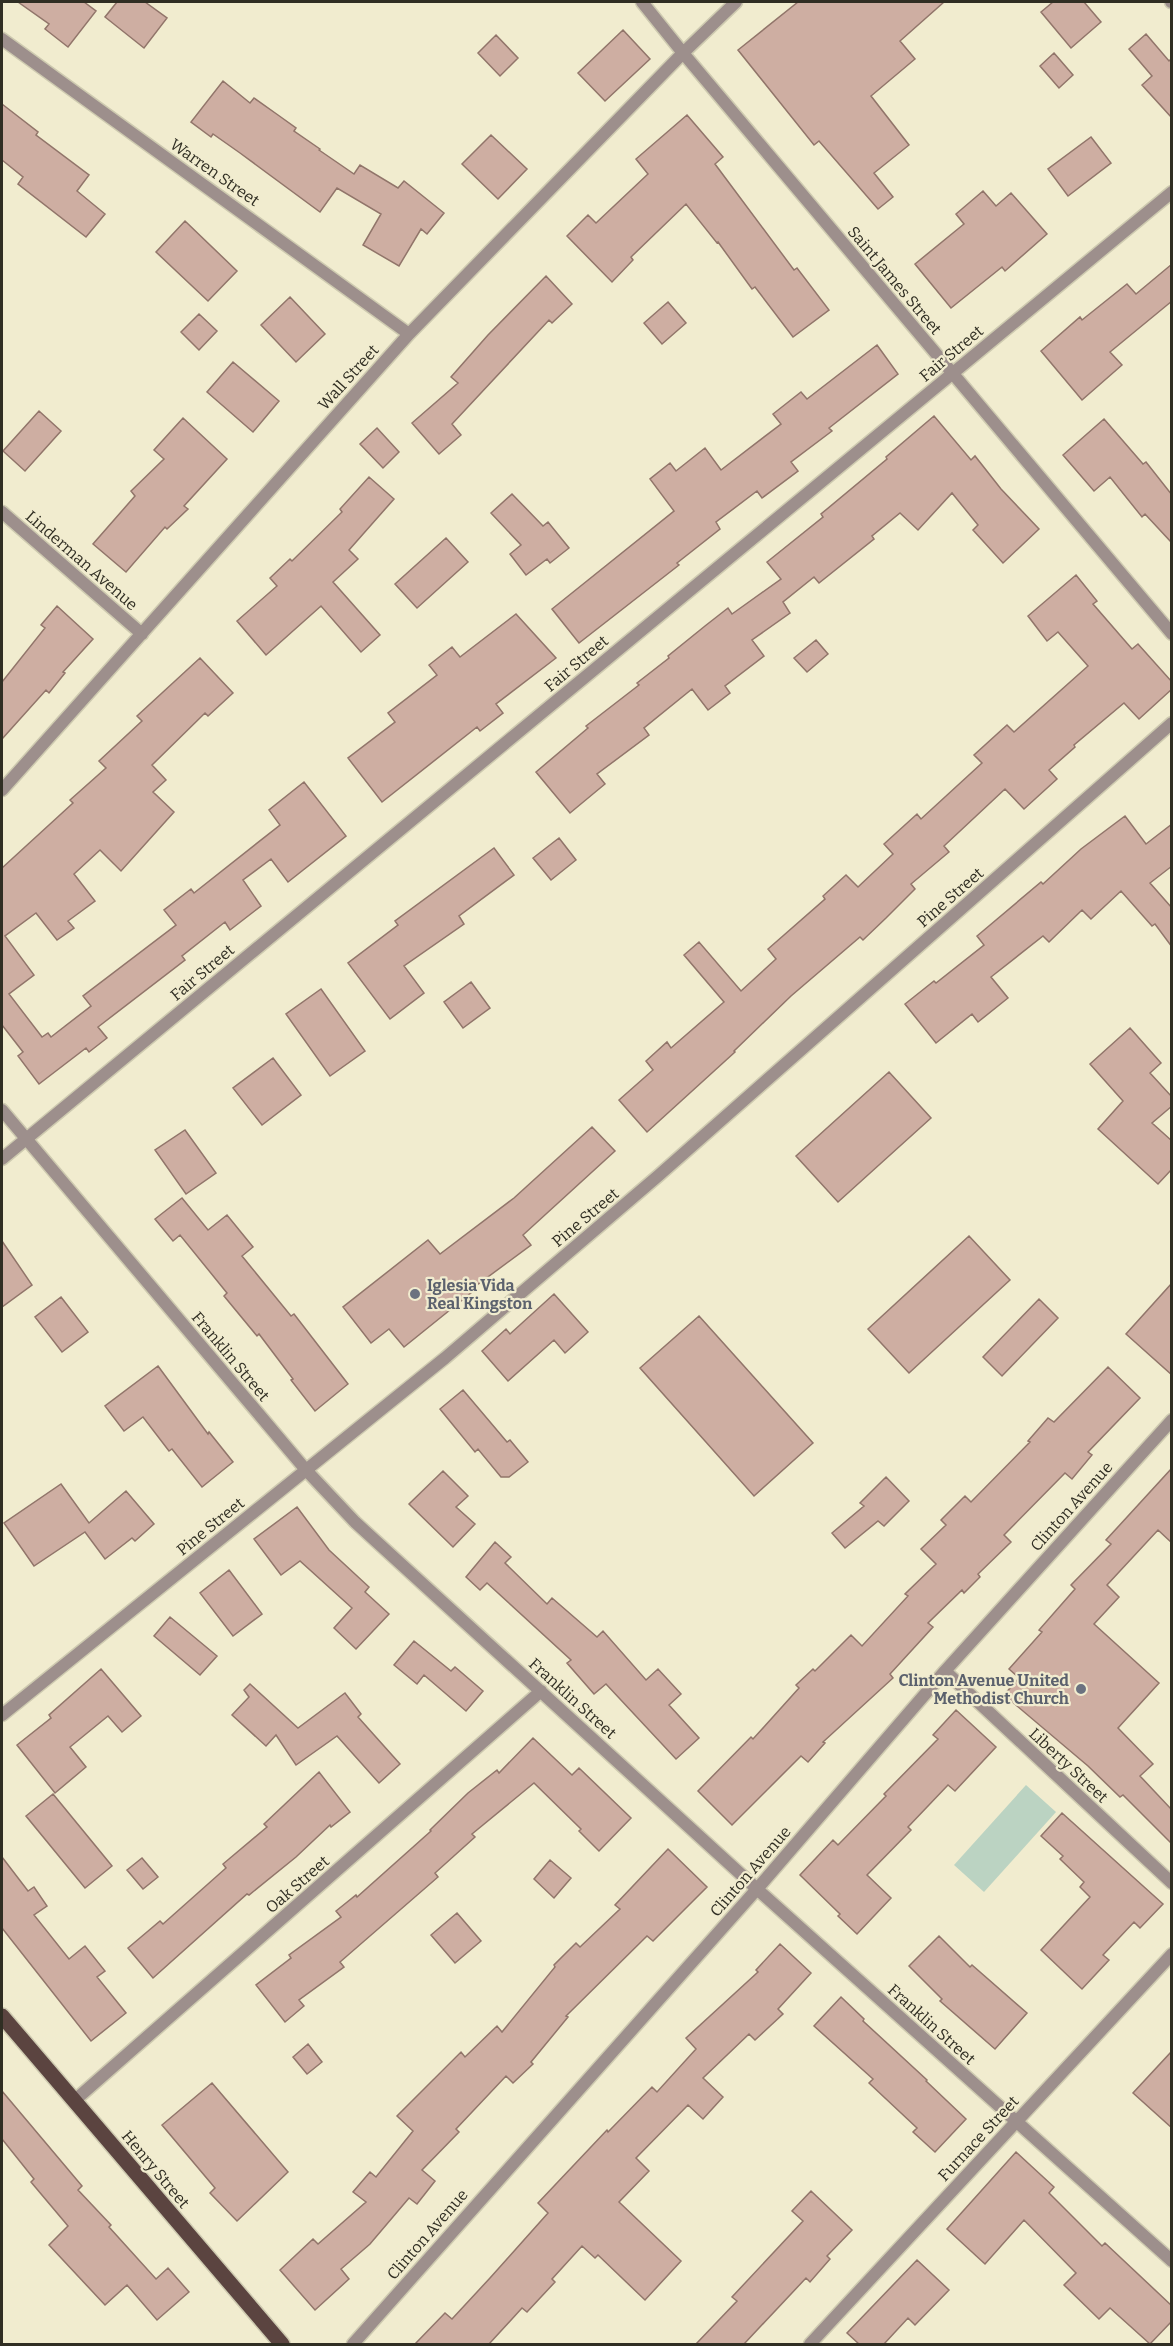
<svg xmlns="http://www.w3.org/2000/svg" width="1173" height="2346" viewBox="0 0 1173 2346" font-family="Bitter,serif">
  <style>
    .green { fill: #bbd3c2 }
    .building { fill: #ceaea2; stroke: #91756a; stroke-width: 1.5 }
    .lines { fill: none; stroke-linecap: round; stroke-linejoin: round }
    .street-casing { stroke: #cecab0; stroke-width: 15 }
    .primary-casing { stroke: #cecab0; stroke-width: 18 }
    .street { stroke: #9d8f8c; stroke-width: 12 }
    .primary { stroke: #5b4440; stroke-width: 15 }
    .worship-dot { fill: #6b7280; stroke: #f1eccf; stroke-width: 2 }
    .labels { text-anchor: middle; stroke-width: 4.5; stroke-linejoin: round; paint-order: stroke }
    .street-label { font-size: 16px; fill: #302e23; stroke: #f1eccf }
    .worship-label { font-size: 16px; font-weight: bold; fill: #5b616d; stroke: #f1eccf; text-anchor: start }
  </style>
  <rect width="100%" height="100%" fill="#f1eccf"/>
  <path class="green" d="M1026,1785L1056,1812L984,1892L954,1865Z"/>
  <path class="building" d="M18,2H84L96,11L68,47L45,29L49,24Z
    M117,2H145L167,18L144,48L105,17Z
    M798,2H944L900,41L915,59L871,96L909,145L874,173L893,197L878,209L819,141L814,145L738,50Z
    M1053,2H1084L1101,22L1071,48L1041,12Z
    M623,30L650,59L605,101L578,73Z
    M1146,34L1169,61L1172,58V118L1142,85L1152,76L1129,49Z
    M496,35L518,58L500,76L478,53Z
    M1054,53L1073,75L1059,88L1040,66Z
    M223,81L250,103L254,98L278,115L296,128L294,131L320,149L319,150L354,174L360,165L398,188L404,181L444,213L427,234L421,229L399,266L363,245L381,214L337,188L320,212L240,153L213,134L211,137L191,122Z
    M2,104L38,132L36,135L89,175L77,191L105,214L86,237L18,184L23,177L2,160Z
    M687,115L723,157L715,164L794,270L797,268L829,310L793,337L755,287L752,289L718,242L717,243L686,204L631,257L633,260L612,282L567,236L588,215L596,223L648,174L636,159Z
    M491,135L527,169L498,199L462,164Z
    M1091,137L1111,163L1068,196L1048,169Z
    M983,191L996,206L1011,193L1047,234L1005,271L1002,267L951,308L915,264L964,224L956,214Z
    M185,221L237,271L208,301L156,252Z
    M1172,264V301L1110,352L1122,365L1082,400L1041,351L1080,317L1082,320L1127,284L1136,294Z
    M546,276L572,304L552,323L549,320L452,424L461,435L439,454L412,423L458,383L451,377L488,335Z
    M290,297L325,334L296,362L261,325Z
    M668,302L686,323L662,344L644,323Z
    M199,314L217,331L199,350L181,332Z
    M877,345L898,374L829,428L832,431L791,462L798,471L762,498L757,491L716,522L720,529L677,563L679,565L579,643L552,609L674,511L650,479L670,463L676,471L705,448L721,470L781,424L773,414L801,392L807,399Z
    M233,362L279,401L253,432L207,392Z
    M39,411L61,431L25,471L3,451Z
    M934,416L971,460L975,456L1001,489L1039,529L1003,563L973,530L978,525L952,493L918,530L900,513L872,536L874,539L819,583L814,577L783,602L790,613L752,640L764,656L725,686L730,693L708,710L692,689L644,728L649,735L597,774L605,784L570,813L536,772L588,728L586,726L639,685L637,683L669,658L668,656L705,626L728,608L732,614L781,579L767,562L823,517L821,514L887,459L886,457Z
    M183,418L227,459L184,506L188,509L167,529L165,527L126,572L93,544L135,496L131,491L164,459L154,450Z
    M1104,419L1143,464L1146,462L1172,495V543L1145,514L1142,517L1110,477L1094,491L1063,455Z
    M377,428L399,452L383,468L360,444Z
    M369,477L394,499L349,550L358,559L333,582L380,635L361,652L321,606L266,655L237,621L277,586L270,578L290,559L292,561L342,512L340,509Z
    M512,494L543,526L548,522L569,548L550,563L547,559L526,575L510,554L521,545L491,513Z
    M446,538L468,562L417,608L395,584Z
    M1076,575L1097,601L1093,604L1132,649L1138,644L1172,682V689L1139,719L1124,703L1074,745L1075,747L1049,770L1057,779L1024,809L1005,789L944,846L949,852L911,884L915,889L886,918L863,940L860,937L791,996L734,1051L735,1052L647,1132L619,1100L653,1070L646,1061L667,1042L671,1048L724,1002L684,955L699,942L741,991L776,959L768,949L825,899L823,896L846,875L858,887L893,854L884,844L917,814L921,819L982,763L974,755L1007,725L1014,732L1088,666L1058,632L1047,641L1028,616Z
    M57,606L93,639L63,672L65,673L49,693L46,690L2,739V682L45,628L41,625Z
    M516,614L556,658L496,704L503,713L480,731L477,727L382,802L348,758L395,722L388,713L437,675L429,665L452,647L460,657Z
    M816,640L828,654L807,672L794,658Z
    M200,658L233,693L208,716L205,713L152,765L166,780L153,792L174,812L121,871L100,850L74,874L95,901L68,921L74,928L57,940L36,913L5,936L34,975L9,994L42,1037L48,1033L51,1037L91,1006L83,996L176,925L164,910L191,889L194,893L280,825L269,810L304,782L346,836L288,882L271,859L243,880L261,906L230,930L225,922L182,956L185,960L98,1027L107,1038L89,1052L86,1048L39,1084L18,1056L23,1052L2,1025V868L73,803L70,800L106,768L99,761L142,721L137,716Z
    M1125,816L1146,844L1172,824V866L1150,883L1172,908V947L1155,924L1152,926L1121,891L1091,919L1082,910L1049,942L1043,936L991,977L1008,998L978,1022L972,1014L936,1043L905,1004L934,981L936,983L984,945L977,936L1041,882L1043,884L1081,849Z
    M559,838L576,860L551,880L533,858Z
    M494,848L514,875L459,916L464,924L404,966L424,993L390,1019L348,963L398,925L395,921Z
    M471,982L490,1008L463,1028L444,1002Z
    M321,989L365,1051L330,1076L286,1014Z
    M1130,1028L1161,1063L1150,1073L1172,1097V1106L1152,1123L1172,1141V1169L1158,1184L1098,1129L1123,1101L1090,1064Z
    M273,1058L301,1095L262,1125L233,1088Z
    M889,1072L931,1118L838,1202L796,1156Z
    M592,1127L615,1151L523,1235L531,1245L469,1291L471,1293L404,1347L389,1329L371,1343L343,1307L428,1240L440,1254L514,1198Z
    M185,1130L216,1173L186,1194L155,1150Z
    M182,1198L208,1230L227,1215L253,1247L242,1256L291,1316L294,1314L348,1384L315,1411L291,1380L293,1379L259,1334L257,1336L224,1296L227,1293L180,1235L173,1241L155,1219Z
    M969,1236L1010,1280L909,1373L868,1329Z
    M2,1241L32,1285L2,1307Z
    M1172,1283V1375L1126,1334Z
    M554,1294L588,1332L565,1353L554,1340L508,1381L482,1351L506,1329L510,1334Z
    M61,1297L88,1332L62,1352L35,1317Z
    M1039,1299L1058,1318L1002,1376L983,1357Z
    M699,1316L813,1443L754,1496L640,1368Z
    M158,1366L208,1434L209,1432L233,1462L202,1487L172,1449L169,1451L143,1417L124,1431L105,1406Z
    M1108,1367L1140,1398L1088,1452L1092,1455L1072,1479L1065,1473L1004,1535L1011,1542L978,1574L980,1577L964,1593L962,1590L928,1623L933,1627L890,1674L893,1678L823,1742L825,1743L808,1762L801,1756L732,1825L698,1791L751,1737L753,1739L799,1688L796,1685L813,1669L815,1671L851,1635L862,1646L908,1596L905,1594L936,1564L921,1549L946,1525L941,1520L965,1496L971,1502L1030,1442L1028,1441L1048,1418L1054,1422Z
    M463,1390L507,1442L510,1440L528,1462L509,1477H501L478,1449L475,1452L440,1409Z
    M1172,1468V1543L1158,1530L1107,1585L1119,1597L1094,1624L1159,1683L1118,1728L1153,1764L1140,1776L1172,1810V1844L1123,1795L1120,1797L1088,1766L1004,1695L1019,1678L1009,1669L1042,1632L1039,1630L1075,1589L1071,1585L1111,1544L1106,1540Z
    M443,1471L468,1496L456,1507L475,1524L453,1547L409,1504Z
    M886,1477L909,1501L884,1526L878,1521L845,1548L832,1533L864,1506L860,1503Z
    M61,1484L89,1523L126,1491L154,1524L135,1541L132,1538L105,1559L85,1532L34,1566L4,1523Z
    M297,1507L329,1550L369,1587L365,1592L389,1614L356,1649L334,1628L352,1608L300,1561L281,1575L254,1539Z
    M495,1542L511,1557L505,1563L547,1604L552,1598L597,1637L603,1631L646,1680L658,1669L681,1694L669,1705L699,1738L676,1759L606,1684L594,1694L567,1663L571,1660L487,1583L480,1590L466,1577Z
    M229,1570L262,1614L233,1636L200,1593Z
    M170,1617L217,1656L200,1675L154,1636Z
    M414,1641L451,1671L455,1667L483,1691L466,1711L424,1675L417,1684L394,1665Z
    M101,1669L141,1716L122,1732L108,1716L70,1747L86,1767L55,1793L17,1745L51,1718L49,1715Z
    M250,1684L298,1728L345,1693L361,1714L358,1717L400,1764L379,1783L337,1736L296,1765L276,1735L266,1746L232,1715L249,1697L244,1690Z
    M956,1710L996,1747L955,1791L948,1785L908,1827L911,1830L867,1875L891,1898L857,1934L838,1916L840,1914L800,1875L833,1840L838,1845L886,1796L884,1794L938,1739L933,1735Z
    M533,1738L572,1775L579,1768L631,1818L599,1851L579,1831L581,1829L534,1783L472,1834L475,1837L435,1873L438,1877L340,1962L344,1967L299,2000L304,2006L285,2022L256,1985L291,1958L289,1955L341,1917L336,1911L356,1895L357,1897L431,1831L430,1830L468,1793L497,1770L499,1773Z
    M319,1772L350,1812L331,1827L330,1825L296,1857L249,1895L247,1894L153,1978L128,1948L160,1921L163,1924L226,1868L223,1864L267,1827L264,1824Z
    M53,1794L112,1866L85,1888L26,1816Z
    M1062,1813L1163,1904L1140,1928L1134,1922L1103,1955L1109,1960L1082,1989L1041,1950L1090,1897L1080,1887L1084,1882L1060,1859L1063,1856L1041,1836Z
    M668,1849L707,1887L653,1941L647,1936L566,2016L568,2017L531,2062L533,2064L513,2083L506,2076L456,2129L459,2132L422,2170L435,2181L417,2204L409,2198L370,2244L341,2269L349,2279L315,2310L280,2270L313,2239L318,2244L366,2202L353,2192L370,2172L376,2177L413,2131L397,2116L461,2052L465,2057L497,2026L502,2032L555,1967L554,1965L576,1943L580,1947L620,1909L615,1905Z
    M2,1857L28,1891L34,1887L47,1906L34,1915L69,1959L85,1946L105,1971L97,1977L126,2013L91,2041L2,1928Z
    M142,1858L158,1877L143,1889L127,1870Z
    M550,1860L571,1878L554,1898L534,1879Z
    M457,1913L481,1941L455,1963L431,1935Z
    M939,1936L970,1967L972,1965L1027,2013L995,2049L940,2001L942,1999L909,1966Z
    M780,1944L811,1973L778,2009L783,2014L755,2040L749,2034L703,2078L723,2097L703,2119L688,2105L636,2158L649,2171L619,2202L681,2261L645,2300L598,2255L595,2258L582,2246L552,2279L555,2282L527,2312L522,2308L489,2344H415L445,2313L452,2319L490,2278L548,2213L538,2203L607,2130L608,2132L652,2087L657,2092L696,2049L686,2038L758,1972L756,1970Z
    M841,1997L864,2019L863,2021L927,2080L926,2081L966,2119L935,2152L913,2132L917,2128L869,2083L873,2079L814,2026Z
    M308,2044L322,2062L307,2074L293,2057Z
    M1172,2051V2128L1133,2093Z
    M212,2083L288,2172L237,2221L210,2193L215,2188L162,2125Z
    M2,2091L82,2186L78,2190L111,2225L109,2227L156,2279L168,2268L189,2292L157,2320L127,2285L105,2305L49,2245L68,2226L31,2182L34,2179L2,2139Z
    M1016,2152L1054,2187L1049,2193L1102,2246L1105,2243L1172,2306V2321L1150,2344L1110,2308L1099,2319L1064,2285L1076,2273L1024,2220L985,2264L947,2229Z
    M811,2191L852,2230L827,2256L830,2259L810,2282L806,2278L744,2344H696L737,2301L732,2297L803,2221L792,2211Z
    M917,2260L949,2290L915,2325L908,2318L884,2344H859L847,2333Z"/>
  <g class="lines">
    <defs>
      <path id="street" d="M642,2L683,53L1172,634
        M1171,2H1172
        M2,39L409,334
        M2,512L142,634
        M2,790L409,334L683,53L736,2
        M2,1110L306,1470L355,1522L757,1889L1172,2261
        M2,1159L1172,192
        M945,1671L1172,1883
        M2,1715L445,1358L658,1176L1172,723
        M74,2101L541,1691
        M353,2344L757,1889L945,1671L1172,1420
        M810,2344L1172,1954"/>
      <path id="primary" d="M2,2016L282,2344"/>
    </defs>
    <use href="#street" class="street-casing"/>
    <use href="#primary" class="primary-casing"/>
    <use href="#street" class="street"/>
    <use href="#primary" class="primary"/>
  </g>
  <g class="worship-dot">
    <circle cx="415" cy="1294" r="6"/>
    <circle cx="1081" cy="1689" r="6"/>
  </g>
  <g class="labels">
    <g class="street-label">
      <text transform="translate(215 172) rotate(35)" y="6">Warren Street</text>
      <text transform="translate(895 280) rotate(50)" y="6">Saint James Street</text>
      <text transform="translate(951 353) rotate(-40)" y="6">Fair Street</text>
      <text transform="translate(348 377) rotate(-48)" y="6">Wall Street</text>
      <text transform="translate(82 560) rotate(41)" y="6">Linderman Avenue</text>
      <text transform="translate(576 663) rotate(-40)" y="6">Fair Street</text>
      <text transform="translate(950 897) rotate(-41)" y="6">Pine Street</text>
      <text transform="translate(202 972) rotate(-40)" y="6">Fair Street</text>
      <text transform="translate(585 1217) rotate(-40)" y="6">Pine Street</text>
      <text transform="translate(231 1356) rotate(50)" y="6">Franklin Street</text>
      <text transform="translate(1071 1506) rotate(-48)" y="6">Clinton Avenue</text>
      <text transform="translate(210 1526) rotate(-39)" y="6">Pine Street</text>
      <text transform="translate(573 1698) rotate(42)" y="6">Franklin Street</text>
      <text transform="translate(1069 1765) rotate(43)" y="6">Liberty Street</text>
      <text transform="translate(750 1871) rotate(-49)" y="6">Clinton Avenue</text>
      <text transform="translate(297 1884) rotate(-41)" y="6">Oak Street</text>
      <text transform="translate(932 2024) rotate(42)" y="6">Franklin Street</text>
      <text transform="translate(978 2138) rotate(-47)" y="6">Furnace Street</text>
      <text transform="translate(156 2169) rotate(50)" y="6">Henry Street</text>
      <text transform="translate(427 2234) rotate(-49)" y="6">Clinton Avenue</text>
    </g>
    <g class="worship-label">
      <text x="427" y="1291">Iglesia Vida<tspan x="427" dy="18">Real Kingston</tspan></text>
      <text x="1069" y="1686" text-anchor="end">Clinton Avenue United<tspan x="1069" dy="18">Methodist Church</tspan></text>
    </g>
  </g>
  <rect width="1173" height="2346" fill="none" stroke="#302e23" stroke-width="6"/>
</svg>
